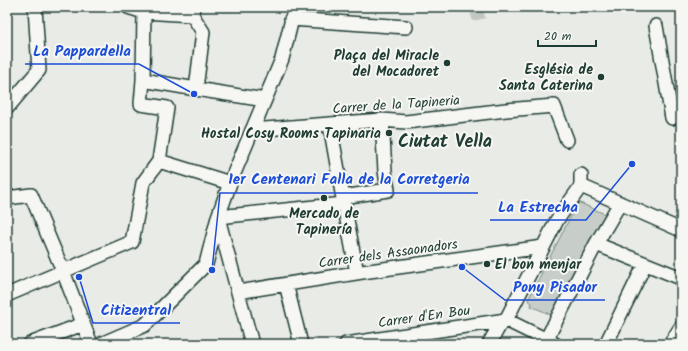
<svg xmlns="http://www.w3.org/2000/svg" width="688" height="351" viewBox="0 0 688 351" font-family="Kalam,sans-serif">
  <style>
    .grass { fill: #c7cec9; stroke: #73867e }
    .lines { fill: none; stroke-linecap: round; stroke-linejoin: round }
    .pedestrian-tunnel { stroke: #c1c8c3; stroke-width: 13; stroke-dasharray: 13 6; stroke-linecap: butt }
    .pedestrian-casing { stroke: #1f3d34; stroke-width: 16 }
    .pedestrian { stroke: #f6f6f2; stroke-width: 13 }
    .poi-dot { fill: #1f3d34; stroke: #f6f6f2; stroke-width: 1.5 }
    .labels { text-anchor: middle; stroke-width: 4; stroke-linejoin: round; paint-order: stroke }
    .poi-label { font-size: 14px; font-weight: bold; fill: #1f3d34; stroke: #f6f6f2; text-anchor: end }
    .street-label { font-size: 14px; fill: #1f3d34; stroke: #f6f6f2 }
    .district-label { font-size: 18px; font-weight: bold; fill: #1f3d34; stroke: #f6f6f2 }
    .leader { fill: none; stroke: #1d4ed8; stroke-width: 1.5 }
    .callout-dot { fill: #1d4ed8; stroke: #f6f6f2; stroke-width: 1.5 }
    .callout-label { font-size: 15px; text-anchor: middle; font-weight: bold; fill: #1d4ed8; stroke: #f6f6f2; stroke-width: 4; stroke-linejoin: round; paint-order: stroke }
  </style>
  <rect width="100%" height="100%" fill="#e9ebe7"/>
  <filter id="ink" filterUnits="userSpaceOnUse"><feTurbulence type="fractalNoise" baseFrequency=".025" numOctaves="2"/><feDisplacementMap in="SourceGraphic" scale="8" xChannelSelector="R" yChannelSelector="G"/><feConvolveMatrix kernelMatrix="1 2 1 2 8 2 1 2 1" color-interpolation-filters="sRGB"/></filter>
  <g filter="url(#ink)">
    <path class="grass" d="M578,202L607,215L554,316L531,306L532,303L528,300Z"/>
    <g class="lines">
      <path class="pedestrian-tunnel" d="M476,7L479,20"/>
      <defs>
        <path id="pedestrian" d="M128,7L144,12L192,15
          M193,7L192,15L203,32L196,89L265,100
          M291,19L406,27
          M656,26L672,118
          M143,80L196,89
          M7,108L39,70L35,7
          M330,125L344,204
          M252,130L382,120L406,122L506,110L554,106L567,140
          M159,161L230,183
          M581,186L681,230
          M343,197L388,190L385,171L382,120
          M7,198L31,195L63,271L91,344
          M218,217L344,204L357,273
          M218,218L252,344
          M596,244L681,278
          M286,284L301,344
          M238,292L362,272L543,247
          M7,295L132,242L143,183L159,161L167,108L141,104L143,80L144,12
          M506,320L557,220L581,186V175
          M506,320L555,344
          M546,340L596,244L620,203
          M30,344L83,324
          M101,344L145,325L206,264L218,217L230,183L282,59L295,7
          M346,344L506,320
          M489,344L502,321
          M606,344L645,264
          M670,344L681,327"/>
      </defs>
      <use href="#pedestrian" class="pedestrian-casing"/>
      <use href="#pedestrian" class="pedestrian"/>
    </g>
  </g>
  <g class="poi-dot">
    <circle cx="447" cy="63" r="4"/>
    <circle cx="601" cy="77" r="4"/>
    <circle cx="389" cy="133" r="4"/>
    <circle cx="324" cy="198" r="4"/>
    <circle cx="487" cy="264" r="4"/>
  </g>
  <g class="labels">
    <g class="poi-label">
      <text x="439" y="60">Plaça del Miracle<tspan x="439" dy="16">del Mocadoret</tspan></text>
      <text x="593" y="74">Església de<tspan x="593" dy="16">Santa Caterina</tspan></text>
      <text x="381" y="138">Hostal Cosy Rooms Tapinaria</text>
      <text x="324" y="218" text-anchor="middle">Mercado de<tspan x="324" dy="16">Tapinería</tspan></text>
      <text x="495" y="269" text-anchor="start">El bon menjar</text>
    </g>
    <g class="street-label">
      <text transform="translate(396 104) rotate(-4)" y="5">Carrer de la Tapineria</text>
      <text transform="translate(388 253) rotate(-8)" y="5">Carrer dels Assaonadors</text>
      <text transform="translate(424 316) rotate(-8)" y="5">Carrer d'En Bou</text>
    </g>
    <g class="district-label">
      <text x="445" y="147">Ciutat Vella</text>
    </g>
  </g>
  <path class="leader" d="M194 94L139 64H25M212 270L220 193H478M632 164L586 220H490M462 267L505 300H605M79 277L93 323H180"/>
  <g class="callout-dot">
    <circle cx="194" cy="94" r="4"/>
    <circle cx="212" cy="270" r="4"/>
    <circle cx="632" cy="164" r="4"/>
    <circle cx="462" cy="267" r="4"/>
    <circle cx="79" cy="277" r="4"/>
  </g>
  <g class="callout-label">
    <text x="82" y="56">La Pappardella</text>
    <text x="349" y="184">1er Centenari Falla de la Corretgeria</text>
    <text x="538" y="212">La Estrecha</text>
    <text x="555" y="292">Pony Pisador</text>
    <text x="136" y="315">Citizentral</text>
  </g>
  <rect width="688" height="351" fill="none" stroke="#f6f6f2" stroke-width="24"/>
  <rect x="12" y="12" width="664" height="327" fill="none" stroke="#1f3d34" stroke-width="1.5" filter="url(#ink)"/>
  <path d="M538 40v6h58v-6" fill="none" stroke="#1f3d34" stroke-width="2"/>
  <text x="544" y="40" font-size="12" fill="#1f3d34" stroke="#f6f6f2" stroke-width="3" paint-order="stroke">20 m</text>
</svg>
